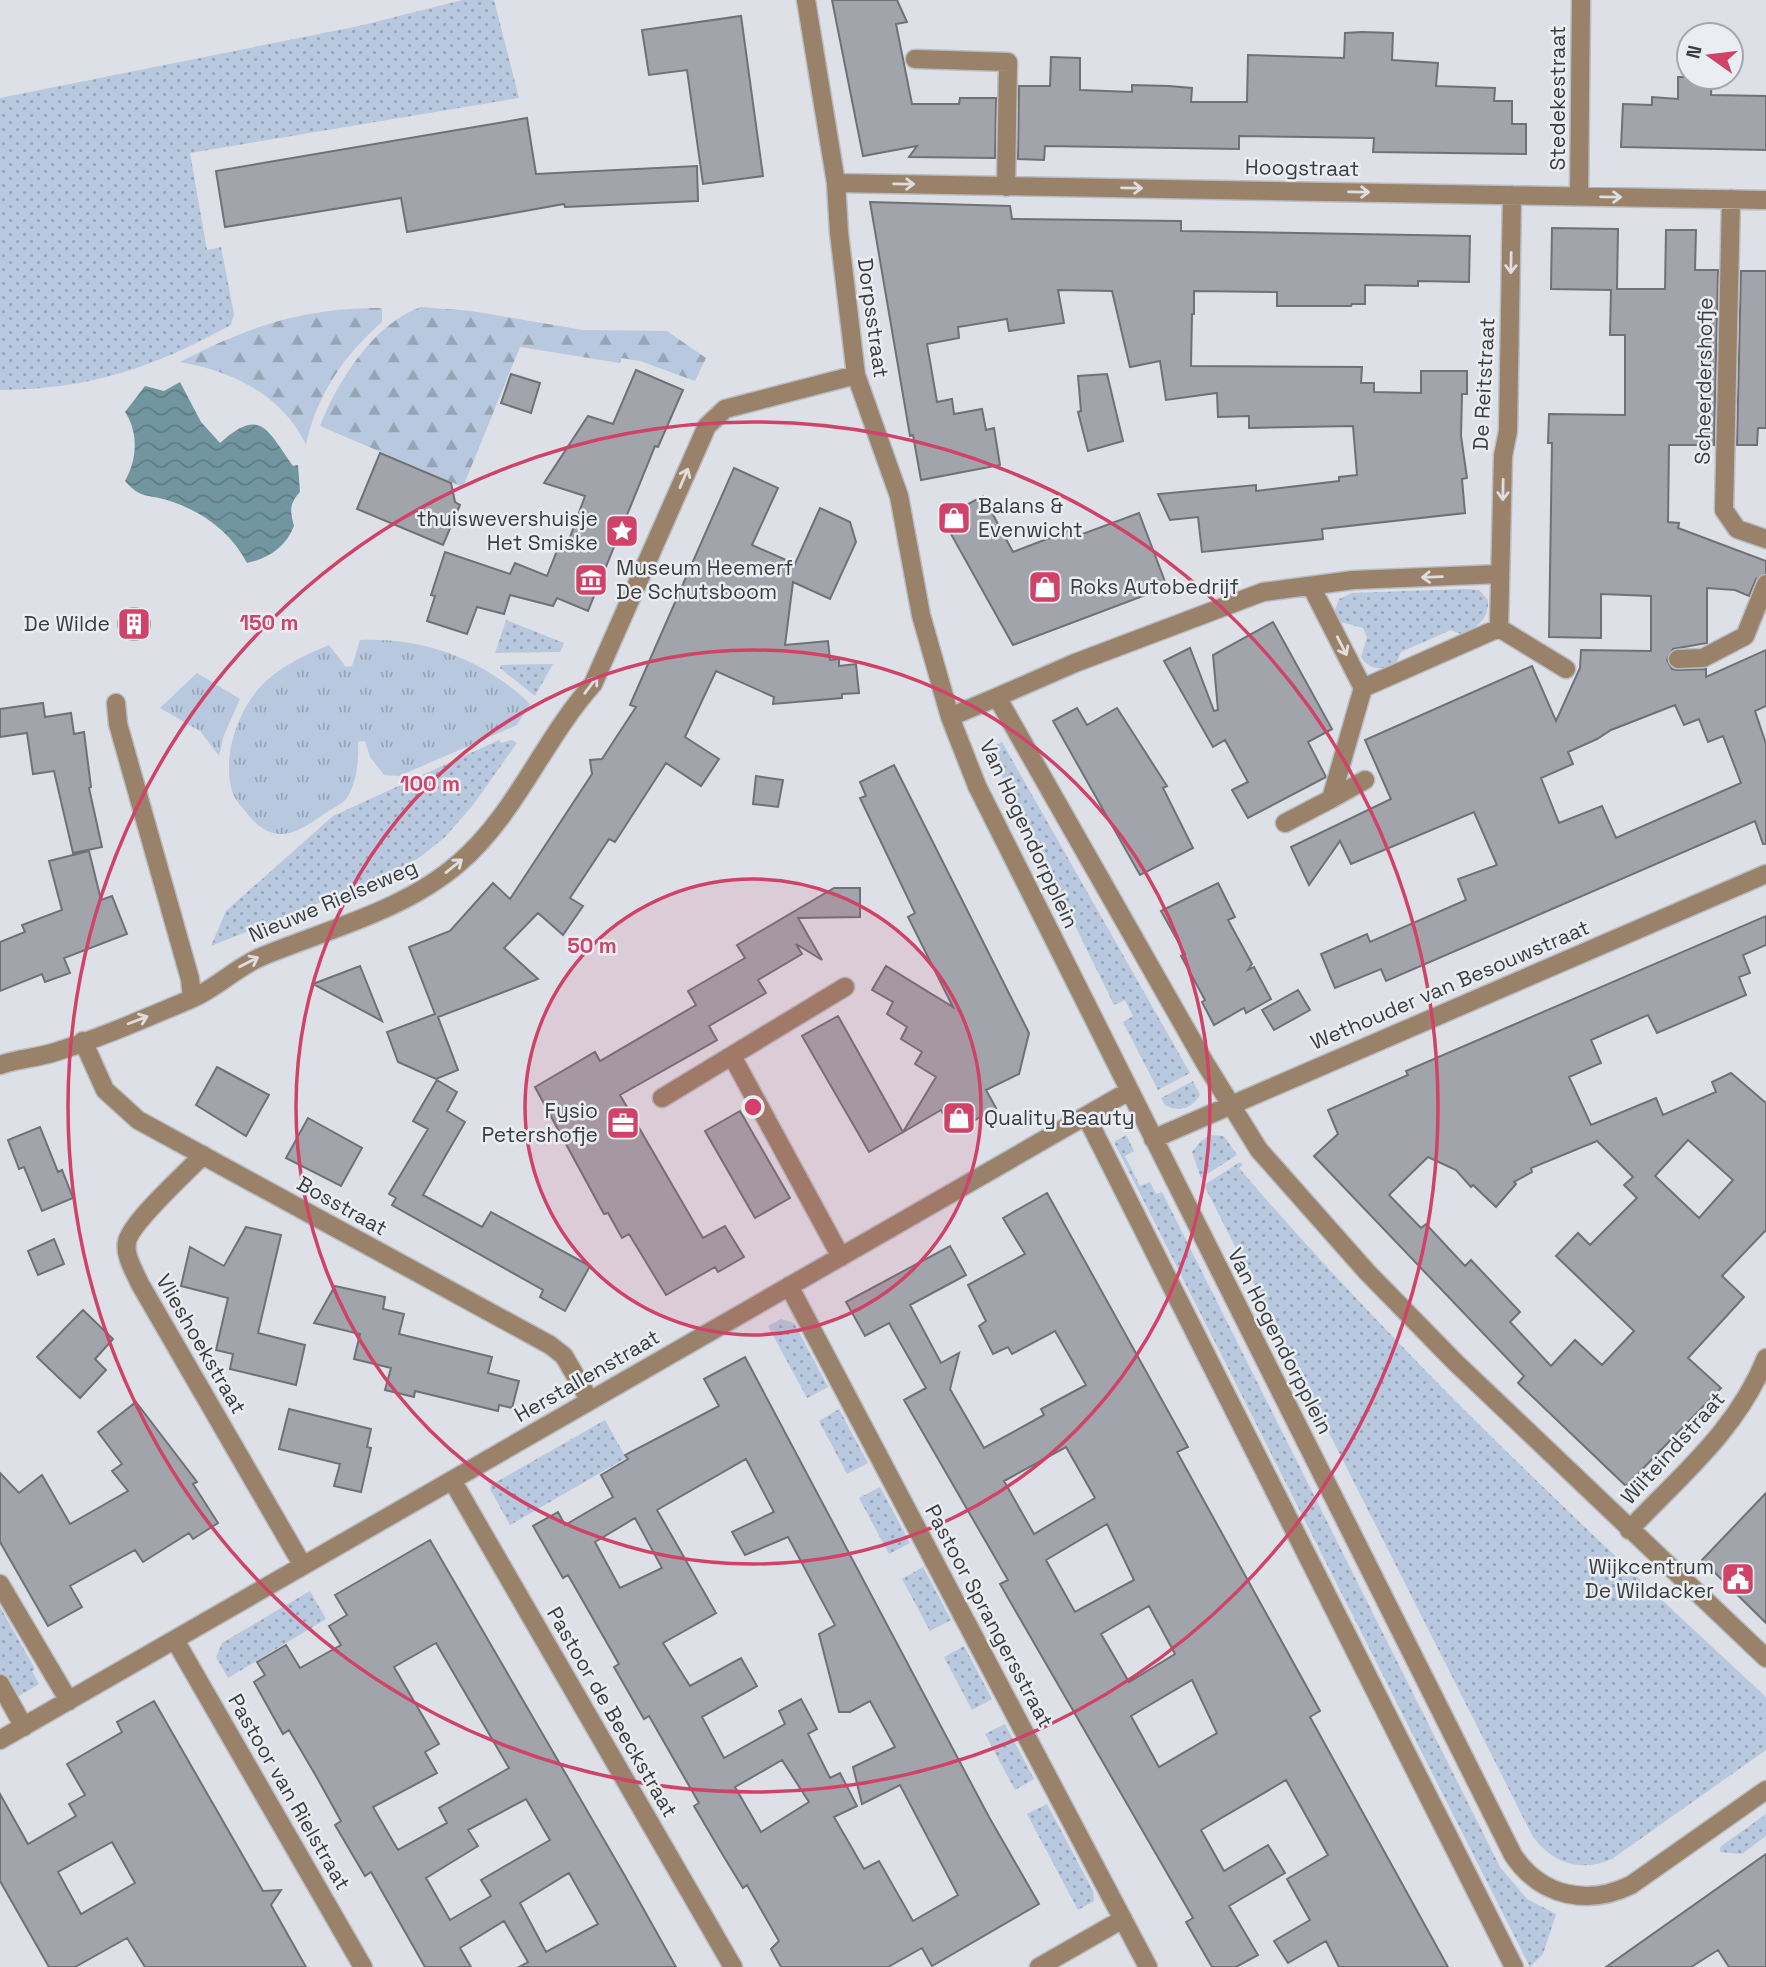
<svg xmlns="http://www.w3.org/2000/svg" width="1766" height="1967" viewBox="0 0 1766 1967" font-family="'Space Grotesk',sans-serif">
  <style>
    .grass { fill: url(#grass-dots) }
    .forest { fill: url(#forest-firs) }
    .park { fill: url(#park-tufts) }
    .water { fill: url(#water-waves) }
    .building { fill: #a1a4aa; stroke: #6e7276; stroke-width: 2; fill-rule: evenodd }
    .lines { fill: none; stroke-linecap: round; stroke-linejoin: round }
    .minor-casing { stroke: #b9bcc1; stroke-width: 21 }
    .minor { stroke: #9a8169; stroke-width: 18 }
    .oneway { stroke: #dedede }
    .ring { fill: none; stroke: #d14268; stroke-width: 3.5 }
    .labels { text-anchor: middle; stroke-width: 5; stroke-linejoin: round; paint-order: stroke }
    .street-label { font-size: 21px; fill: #3b3d3f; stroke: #eaeef3 }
    .poi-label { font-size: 21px; fill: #3b3d3f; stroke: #eaeef3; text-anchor: start }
    .centre { fill: #d14268; stroke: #eaeef3; stroke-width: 3.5 }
    .ring-label { font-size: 21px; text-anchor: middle; font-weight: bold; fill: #d14268; stroke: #eaeef3; stroke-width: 5; stroke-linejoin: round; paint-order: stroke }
  </style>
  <defs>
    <pattern id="grass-dots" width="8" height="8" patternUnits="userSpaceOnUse" patternTransform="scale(1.75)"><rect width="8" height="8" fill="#b8c8de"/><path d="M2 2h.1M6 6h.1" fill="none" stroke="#97a4b5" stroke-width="1.8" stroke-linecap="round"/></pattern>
    <pattern id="forest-firs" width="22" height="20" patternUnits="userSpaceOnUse" patternTransform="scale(1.75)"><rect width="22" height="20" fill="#b8c8de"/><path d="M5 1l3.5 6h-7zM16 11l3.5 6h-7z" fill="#97a4b5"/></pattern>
    <pattern id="park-tufts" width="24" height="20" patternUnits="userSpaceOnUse" patternTransform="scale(1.75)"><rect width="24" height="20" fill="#b8c8de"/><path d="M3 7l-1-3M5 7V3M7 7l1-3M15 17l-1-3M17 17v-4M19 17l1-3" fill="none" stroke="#97a4b5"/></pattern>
    <pattern id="water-waves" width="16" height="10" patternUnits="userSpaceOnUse" patternTransform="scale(1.75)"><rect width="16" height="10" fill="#72969f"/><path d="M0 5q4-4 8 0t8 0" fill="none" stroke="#5f7c83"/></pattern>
  </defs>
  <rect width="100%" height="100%" fill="#dde0e6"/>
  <path class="grass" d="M463,0H494L519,98L190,153L207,250L221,247L234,314L231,325C151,368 92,389 0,390V98L359,26Z
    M1465,589L1479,590L1488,600C1489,619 1478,626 1463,635L1451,630L1401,652L1396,664C1382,670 1370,671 1361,657L1367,637L1363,628L1338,621L1334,613L1339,599L1352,593Z
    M506,620L564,643L560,652L495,653Z
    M553,664L535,696L500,668L501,665Z
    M499,740L501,743L512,740L517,743L473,805L444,838L420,857L386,876L211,946L226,911L333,816Z
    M1002,742L1190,1073L1158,1090L1123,1022L1133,1016L1125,1000L1114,1005L1001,775L989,749Z
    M1193,1081L1200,1095C1192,1108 1179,1113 1165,1105L1161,1098Z
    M1126,1135L1134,1151L1125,1156L1140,1186L1150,1182L1156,1194L1162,1192L1500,1867L1527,1899L1556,1914L1543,1954L1530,1967L1114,1142Z
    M1211,1135L1224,1136L1237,1155L1201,1178L1192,1152L1201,1141Z
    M1240,1162L1243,1165L1239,1168L1244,1174C1404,1360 1586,1530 1766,1697V1750L1612,1859C1581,1873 1553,1863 1533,1837L1204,1185Z
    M781,1319L794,1323L828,1387L807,1398L768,1326Z
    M839,1409L868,1463L847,1474L819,1421Z
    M605,1420L626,1458L510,1525L490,1489L491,1485Z
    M880,1487L910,1543L889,1554L859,1498Z
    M923,1567L951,1620L930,1631L902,1579Z
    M310,1591L326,1619L228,1678L216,1657L222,1643Z
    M0,1607L35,1669L32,1671L39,1684L14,1699L0,1674Z
    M964,1646L992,1699L972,1710L944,1657Z
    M1005,1724L1034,1779L1015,1790L985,1734Z
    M1047,1804L1093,1891L1094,1901L1078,1910L1027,1814Z
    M1766,1814V1836L1742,1854L1720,1852V1847Z"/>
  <path class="forest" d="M421,307L471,311L583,330L667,331L706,358L695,381L640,361L621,358L620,363L520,347L463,487L320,426C337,382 374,323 421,307Z
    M382,308V322C344,355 316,396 306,445C283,395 232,371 180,362C249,326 303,308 382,308Z"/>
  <path class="park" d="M360,640C424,637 485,660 530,704L517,725L399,776L384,775L370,757L365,741L358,742C359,759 357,784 346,799C341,805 331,809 324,814C298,833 275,846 250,817C244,809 235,801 232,791C222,755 238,708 265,682C283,665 307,654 329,645L346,667L352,666Z
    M197,673L240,699L224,735L219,756L200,731L160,708Z"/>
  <path class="water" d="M180,382L201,422L220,443C261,406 267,430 293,466L298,465L300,492C289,504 290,511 294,526C285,548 269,558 247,563C230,531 202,511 167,500C146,494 141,499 125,481C137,460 139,433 125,412L145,386L164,391Z"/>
  <path class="building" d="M832,0H897L907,22L896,24L912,104H959L960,98H996L995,158L909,157L917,146L863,156Z
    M741,16L763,176L703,184L687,70L649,75L642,30Z
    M1362,32L1393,33L1392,60L1438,63L1436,86L1495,88L1494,101H1512V124H1526V154L1373,152L1374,138L1239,136V149L1045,146L1044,160L1018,159L1019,86H1050L1051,57L1080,58V90L1132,92V85L1169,86L1192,88L1191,102H1247L1248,55L1344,58L1345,33Z
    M1678,77H1712L1711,95L1766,96V150L1621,147L1623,104L1652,105V97L1678,99Z
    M527,118L536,174L697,166L698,201L565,207L564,204L407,232L401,198L225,227L216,171Z
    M870,202L1010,206L1012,219L1181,221V231L1470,236L1469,282L1418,281V286L1365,285V304H1352L1351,306H1277V292L1194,291V314H1192L1191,366L1362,367L1361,383H1374V392L1421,393V371H1467V394H1462L1461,436L1467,478L1462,479L1465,513L1322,529L1323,539L1202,552L1198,517L1170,520L1158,494L1256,485V491L1339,481V477L1357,475L1353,426L1249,428V416L1218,417L1217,393L1166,400L1160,361L1130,367L1112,291L1058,290L1064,323L1009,331L1007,319L958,327L959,338L927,344L937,402L952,399L954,414L982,409L986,430L994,428L1000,465L921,480L913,435L910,436Z
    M1552,228L1618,229L1617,289H1665L1666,230H1696L1695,270H1718L1714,445H1669L1668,522L1679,523L1678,528L1766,561V573L1756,579L1749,596L1735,590L1707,588V643L1673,649L1667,660L1672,669L1678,670L1706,669V677L1766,650V706L1755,711L1766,744V844H1763L1755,821L1386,981L1381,969L1335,988L1321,954L1367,934L1370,942L1466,900L1458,879L1497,865L1474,812L1351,864L1340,841L1309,885L1291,847L1391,799L1365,740L1532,666L1556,721L1580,668L1581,650L1651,651V596L1601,594V638L1549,637L1552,443H1548L1549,414L1625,415V335H1610L1611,290L1551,289ZM1675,705L1684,725L1699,719L1708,742L1723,736L1741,783L1616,838L1602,806L1559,823L1541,778L1573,764L1568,752L1597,739L1611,730Z
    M1741,271H1766V428H1758L1757,445H1737Z
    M636,370L683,390L658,447L655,446L588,611L557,598L553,606L510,595L504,614L477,607L467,634L427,621L435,596L431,595L445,552L510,574L515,563L547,576L558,548L565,551L585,496L544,483L588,416L613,424Z
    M511,374L540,383L531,413L501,403Z
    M1107,374L1123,441L1088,451L1078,412L1081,411L1078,376Z
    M380,453L451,483L455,502L460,505L443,545L357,509Z
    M734,468L778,488L752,545L795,564L820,508L850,522L856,542L830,599L793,582L785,645L828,641L830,660L839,659V666L856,664L859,693L842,694V698L773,704L774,697L716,671L685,737L719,759L701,786L666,763L615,842L609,839L570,898L583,906L563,935L538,913L504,948L538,979L438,1017L458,1070L436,1079L398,1062L387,1032L435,1014L409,947L450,931L493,883L510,899L592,774L590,760L602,759L636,707L630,705Z
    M983,496L1013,552L1078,527L1080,535L1139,513L1167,587L1013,645L942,518Z
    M118 624a16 16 0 1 1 32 0a16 16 0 1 1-32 0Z
    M1273,622L1332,729L1308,742L1326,777L1248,818L1232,790L1248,782L1225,740L1213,747L1164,661L1190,648L1214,711L1218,710L1213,655Z
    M43,703L45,717L71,713L74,734L84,732L91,787L89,788L102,847L73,853L54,771L33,774L27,733L0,737V709Z
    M1077,708L1087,725L1117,708L1167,786L1163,788L1193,848L1140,875L1053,721Z
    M894,765L1029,1033L1019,1074L986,1090L996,1108L954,1132L941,1110L869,1152L802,1036L838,1016L903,1132L936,1077L915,1064L922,1052L901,1039L907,1027L887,1014L893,1002L872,990L886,966L953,1007L908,917L915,913L860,798L866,796L860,782Z
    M756,776L783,780L778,807L753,804Z
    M89,851L101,900L112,896L127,934L64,958L70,973L45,982L42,974L0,991V942L25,932L22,925L62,910L49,861Z
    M1218,883L1235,917L1228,920L1252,964L1248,970L1254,967L1271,999L1246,1013L1244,1008L1214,1025L1202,1002L1205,1000L1181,956L1185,954L1161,911Z
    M834,888H860V917L798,918L822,960L796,944L802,954L758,980L766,993L709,1026L717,1040L620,1095L703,1238L725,1226L744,1257L718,1272L715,1267L666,1295L629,1234L622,1238L608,1213L604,1214L535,1087L595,1052L600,1061L696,1005L688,991L745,958L737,945Z
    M1766,916V945L1743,955L1750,973L1739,977L1746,995L1657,1033L1648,1015L1591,1040L1601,1063L1569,1077L1591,1125L1656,1098L1663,1115L1716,1092L1712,1082L1731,1073L1766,1103V1230L1722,1276L1744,1297L1688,1358L1721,1388L1626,1486L1518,1383L1524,1376L1314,1156L1338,1134L1328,1110L1408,1075L1406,1071ZM1688,1140L1733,1180L1699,1218L1655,1176ZM1597,1141L1633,1177L1624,1185L1637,1198L1590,1245L1578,1233L1556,1256L1634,1331L1602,1365L1575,1340L1551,1366L1510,1322L1520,1312L1471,1260L1465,1266L1426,1224L1421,1228L1389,1195L1428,1157L1456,1170L1471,1187L1473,1185L1496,1207L1516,1184L1514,1182L1532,1172L1531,1168Z
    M360,966L382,1021L313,984Z
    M1298,990L1310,1010L1274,1030L1262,1010Z
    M217,1067L269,1095L246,1136L196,1105Z
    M437,1080L457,1092L447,1111L465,1122L423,1195L482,1227L491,1212L590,1266L565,1311L540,1297L543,1290L392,1205L396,1198L389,1194L428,1129L413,1121Z
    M740,1111L790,1198L755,1218L705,1131Z
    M308,1118L362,1148L341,1186L286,1158Z
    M40,1127L58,1172L62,1170L73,1198L42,1211L24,1167L19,1169L8,1140Z
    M1047,1193L1188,1447L1177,1452L1320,1711L1310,1717L1448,1967H1339L1326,1941L1288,1963L1274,1941L1310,1920L1287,1879L1328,1855L1286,1780L1201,1830L1224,1871L1268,1845L1285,1873L1229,1906L1258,1955L1236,1967H1212L1186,1922L1193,1918L1000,1584L1008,1580L904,1400L926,1388L889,1323L865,1336L846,1302L950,1246L966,1275L910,1305L941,1363L959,1353L950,1389L984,1448L1044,1415L1041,1409L1086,1385L1055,1331L1012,1354L1008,1347L993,1354L979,1326L986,1321L968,1285L1025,1254L1003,1218ZM1066,1447L1095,1498L1034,1534L1004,1481ZM1107,1524L1134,1580L1075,1612L1046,1560ZM1149,1606L1175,1654L1129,1682L1101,1634ZM1192,1680L1217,1733L1159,1767L1131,1716Z
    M246,1227L281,1235L258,1333L305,1345L296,1385L230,1369L233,1354L216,1350L228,1298L181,1286L190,1247L224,1266Z
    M54,1239L64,1264L38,1275L28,1251Z
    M335,1286L385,1297L383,1309L404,1314L399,1334L492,1357L488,1373L519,1381L512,1408L499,1405L498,1411L415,1391L414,1397L385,1390L391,1368L354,1359L360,1334L314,1323Z
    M83,1310L113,1339L95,1359L106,1370L80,1398L37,1357Z
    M745,1357L989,1817L1039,1904L932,1966L922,1948L888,1967H781L771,1949L779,1941L747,1885L743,1888L724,1857L694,1806L699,1803L649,1716L644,1719L614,1667L619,1664L568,1575L563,1578L533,1526L558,1512L565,1525L613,1497L601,1475L628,1459L625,1455L719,1406L704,1379ZM746,1459L774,1512L732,1532L745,1555L788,1537L835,1625L819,1634L839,1712H850L870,1701L895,1747L853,1767L862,1804L900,1785L958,1895L913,1921L879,1861L864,1869L834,1817L857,1806L840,1773L830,1778L808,1734L817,1729L801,1699L779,1711L785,1724L724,1758L702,1717L757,1686L741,1658L690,1686L663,1643L716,1613L657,1510ZM635,1518L662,1568L620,1588L595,1542ZM782,1760L809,1802L761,1832L735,1787Z
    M136,1402L197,1482L193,1484L218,1523L193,1539L189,1533L143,1562L135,1550L70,1586L82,1607L48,1626L0,1542V1473L19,1493L42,1475L70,1524L128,1491L112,1471L122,1464L98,1432Z
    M289,1409L371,1429L367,1447L371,1448L361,1492L334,1486L340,1464L279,1449Z
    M1766,1493V1623L1702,1560Z
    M430,1540L625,1876L676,1967H519L528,1962L504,1921L460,1948L471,1967H425L371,1872L365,1876L335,1825L341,1821L316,1776L289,1730L283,1734L254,1682L265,1675L257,1662L286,1645L300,1668L341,1645L329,1626L347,1615L335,1595ZM436,1643L509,1768L439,1808L447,1823L398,1850L373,1807L437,1773L425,1752L439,1744L394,1667ZM526,1799L550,1840L481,1880L491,1896L450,1920L426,1878L478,1846L468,1830ZM569,1873L598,1924L546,1952L520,1903Z
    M154,1701L263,1891L281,1890L271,1905L306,1967H145L127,1938L75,1967H49L0,1881V1794L28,1844L76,1816L69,1804L85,1795L67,1764L122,1732L117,1722ZM112,1842L135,1883L81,1914L58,1872Z
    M1766,1854V1967H1729L1718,1950L1691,1967H1606Z"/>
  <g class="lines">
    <defs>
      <path id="minor" d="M806,0L836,183L839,233L856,375L899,496L921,615L950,717L977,786L1513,1855C1541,1897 1588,1906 1631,1885L1766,1790
        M915,59L1008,62L1006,187
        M836,183L1766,200
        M1579,196L1581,0
        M1731,199L1724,510L1737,529L1766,539
        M1311,586L1363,688L1499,628L1503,456L1508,431L1512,195
        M1499,628L1566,669
        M1678,659L1703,658L1745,636L1766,584
        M997,697L1075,663L1263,592L1353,580L1500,574
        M116,703L118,724L190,979L192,998
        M950,717L997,697L1205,1063L1259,1150L1367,1272L1455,1362L1766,1658
        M1331,799L1365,780
        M1285,823L1331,799L1363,688
        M83,1041L105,1090L138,1120L550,1345L564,1356L590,1401
        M732,1056L841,1257
        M0,1065C17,1059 35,1058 52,1053C98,1039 146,1018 191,999C217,988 236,967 263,956C329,929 405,910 459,863C516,814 543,740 593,684L707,426L725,409L856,375
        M662,1098L845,987
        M1086,1116L1514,1967
        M1153,1139L1766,874
        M203,1155C187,1172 130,1223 127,1242C124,1256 135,1272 140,1284L303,1566
        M789,1286L1148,1967
        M452,1480L733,1967
        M1629,1530C1681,1475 1737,1430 1766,1358
        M0,1584L69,1701
        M175,1640L363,1967
        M0,1684L24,1727
        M0,1740L1129,1091
        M1039,1967L1123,1919"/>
    </defs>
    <use href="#minor" class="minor-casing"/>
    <use href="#minor" class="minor"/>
  </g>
  <defs><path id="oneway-shaft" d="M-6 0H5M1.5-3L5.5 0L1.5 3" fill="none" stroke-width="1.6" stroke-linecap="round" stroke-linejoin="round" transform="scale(1.75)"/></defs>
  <g class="oneway">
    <use href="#oneway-shaft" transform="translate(904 184) rotate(1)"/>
    <use href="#oneway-shaft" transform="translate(1132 188) rotate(1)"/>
    <use href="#oneway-shaft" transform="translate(1359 192) rotate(1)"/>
    <use href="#oneway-shaft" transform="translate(1611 197) rotate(1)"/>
    <use href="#oneway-shaft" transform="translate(1511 263) rotate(91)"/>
    <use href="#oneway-shaft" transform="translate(684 478) rotate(-67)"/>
    <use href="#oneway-shaft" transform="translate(1503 490) rotate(91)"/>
    <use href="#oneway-shaft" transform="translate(1432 577) rotate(178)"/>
    <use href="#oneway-shaft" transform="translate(1342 646) rotate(63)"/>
    <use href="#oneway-shaft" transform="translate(591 685) rotate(-53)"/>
    <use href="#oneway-shaft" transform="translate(454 866) rotate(-39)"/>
    <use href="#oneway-shaft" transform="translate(249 962) rotate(-27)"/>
    <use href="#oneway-shaft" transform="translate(138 1020) rotate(-21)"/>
  </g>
  <circle cx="753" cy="1107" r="228" fill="#d14268" fill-opacity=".12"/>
  <g class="ring">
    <circle cx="753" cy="1107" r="228"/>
    <circle cx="753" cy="1107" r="457"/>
    <circle cx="753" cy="1107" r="685"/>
  </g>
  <defs>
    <symbol id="shop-square" viewBox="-11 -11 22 22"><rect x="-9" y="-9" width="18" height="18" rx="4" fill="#d14268" stroke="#eaeef3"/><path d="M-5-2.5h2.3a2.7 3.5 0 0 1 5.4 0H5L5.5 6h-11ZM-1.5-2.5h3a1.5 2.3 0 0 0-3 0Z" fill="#fff"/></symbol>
    <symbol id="sight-square" viewBox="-11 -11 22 22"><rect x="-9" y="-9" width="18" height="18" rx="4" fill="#d14268" stroke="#eaeef3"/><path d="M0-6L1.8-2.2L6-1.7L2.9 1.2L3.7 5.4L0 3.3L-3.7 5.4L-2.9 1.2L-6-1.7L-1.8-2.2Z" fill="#fff"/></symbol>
    <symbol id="museum-square" viewBox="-11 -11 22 22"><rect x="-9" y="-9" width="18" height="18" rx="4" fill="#d14268" stroke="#eaeef3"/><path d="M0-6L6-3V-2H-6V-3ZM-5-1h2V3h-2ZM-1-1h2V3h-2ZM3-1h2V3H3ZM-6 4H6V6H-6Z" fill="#fff"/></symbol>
    <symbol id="building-square" viewBox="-11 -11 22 22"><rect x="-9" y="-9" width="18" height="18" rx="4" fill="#d14268" stroke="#eaeef3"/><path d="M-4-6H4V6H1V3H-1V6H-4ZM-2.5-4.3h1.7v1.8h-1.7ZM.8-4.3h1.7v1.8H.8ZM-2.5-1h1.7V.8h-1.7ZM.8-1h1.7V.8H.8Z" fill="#fff"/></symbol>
    <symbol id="office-square" viewBox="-11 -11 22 22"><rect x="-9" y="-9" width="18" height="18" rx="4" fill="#d14268" stroke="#eaeef3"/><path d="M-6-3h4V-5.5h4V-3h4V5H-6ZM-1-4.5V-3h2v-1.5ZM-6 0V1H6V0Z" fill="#fff"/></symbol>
    <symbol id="civic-square" viewBox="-11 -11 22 22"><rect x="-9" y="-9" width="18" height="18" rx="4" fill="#d14268" stroke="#eaeef3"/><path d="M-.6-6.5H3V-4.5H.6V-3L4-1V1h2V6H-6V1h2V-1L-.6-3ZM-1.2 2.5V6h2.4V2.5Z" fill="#fff"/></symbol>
  </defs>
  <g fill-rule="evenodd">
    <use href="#shop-square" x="935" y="499" width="38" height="38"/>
    <use href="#sight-square" x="603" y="512" width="38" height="38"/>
    <use href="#museum-square" x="572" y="561" width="38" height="38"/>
    <use href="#shop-square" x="1026" y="568" width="38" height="38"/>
    <use href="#building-square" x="115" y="605" width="38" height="38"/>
    <use href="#shop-square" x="940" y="1099" width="38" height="38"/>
    <use href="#office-square" x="604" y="1104" width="38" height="38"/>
    <use href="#civic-square" x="1719" y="1560" width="38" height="38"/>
  </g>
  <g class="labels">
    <g class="street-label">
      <text transform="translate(1558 98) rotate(-90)" y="7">Stedekestraat</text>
      <text transform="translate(1302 168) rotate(1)" y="7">Hoogstraat</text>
      <text transform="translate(873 318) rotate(82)" y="7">Dorpsstraat</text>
      <text transform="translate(1704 381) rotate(-89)" y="7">Scheerdershofje</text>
      <text transform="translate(1484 384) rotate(-87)" y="7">De Reitstraat</text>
      <text transform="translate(1029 834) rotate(65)" y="7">Van Hogendorpplein</text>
      <text transform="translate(333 901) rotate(-23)" y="7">Nieuwe Rielseweg</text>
      <text transform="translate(1450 985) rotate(-23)" y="7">Wethouder van Besouwstraat</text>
      <text transform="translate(342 1206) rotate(29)" y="7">Bosstraat</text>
      <text transform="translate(1280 1341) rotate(63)" y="7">Van Hogendorpplein</text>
      <text transform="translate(201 1344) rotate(60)" y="7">Vlieshoekstraat</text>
      <text transform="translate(587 1376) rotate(-30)" y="7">Herstallenstraat</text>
      <text transform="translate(1673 1448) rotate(-48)" y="7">Wilteindstraat</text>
      <text transform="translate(989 1616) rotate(62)" y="7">Pastoor Sprangersstraat</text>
      <text transform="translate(612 1712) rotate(60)" y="7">Pastoor de Beeckstraat</text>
      <text transform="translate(289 1792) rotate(60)" y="7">Pastoor van Rielstraat</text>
    </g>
    <g class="poi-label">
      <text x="978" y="513">Balans &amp;<tspan x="978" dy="24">Evenwicht</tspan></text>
      <text x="598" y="526" text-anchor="end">thuiswevershuisje<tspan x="598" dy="24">Het Smiske</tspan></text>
      <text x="616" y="575">Museum Heemerf<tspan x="616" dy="24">De Schutsboom</tspan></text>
      <text x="1070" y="594">Roks Autobedrijf</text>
      <text x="110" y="631" text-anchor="end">De Wilde</text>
      <text x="598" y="1118" text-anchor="end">Fysio<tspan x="598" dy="24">Petershofje</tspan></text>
      <text x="984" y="1125">Quality Beauty</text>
      <text x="1714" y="1574" text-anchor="end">Wijkcentrum<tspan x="1714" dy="24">De Wildacker</tspan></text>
    </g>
  </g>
  <circle cx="753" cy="1107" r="10" class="centre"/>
  <g class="ring-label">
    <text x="269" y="630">150 m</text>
    <text x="430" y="791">100 m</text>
    <text x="592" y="953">50 m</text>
  </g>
  <g transform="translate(1710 56) rotate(284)"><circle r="33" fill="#eaeef3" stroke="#a4a7ab" stroke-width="2"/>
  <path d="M0-5L12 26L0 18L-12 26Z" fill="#d14268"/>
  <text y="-10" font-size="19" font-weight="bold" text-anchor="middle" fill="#3b3d3f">N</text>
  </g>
</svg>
